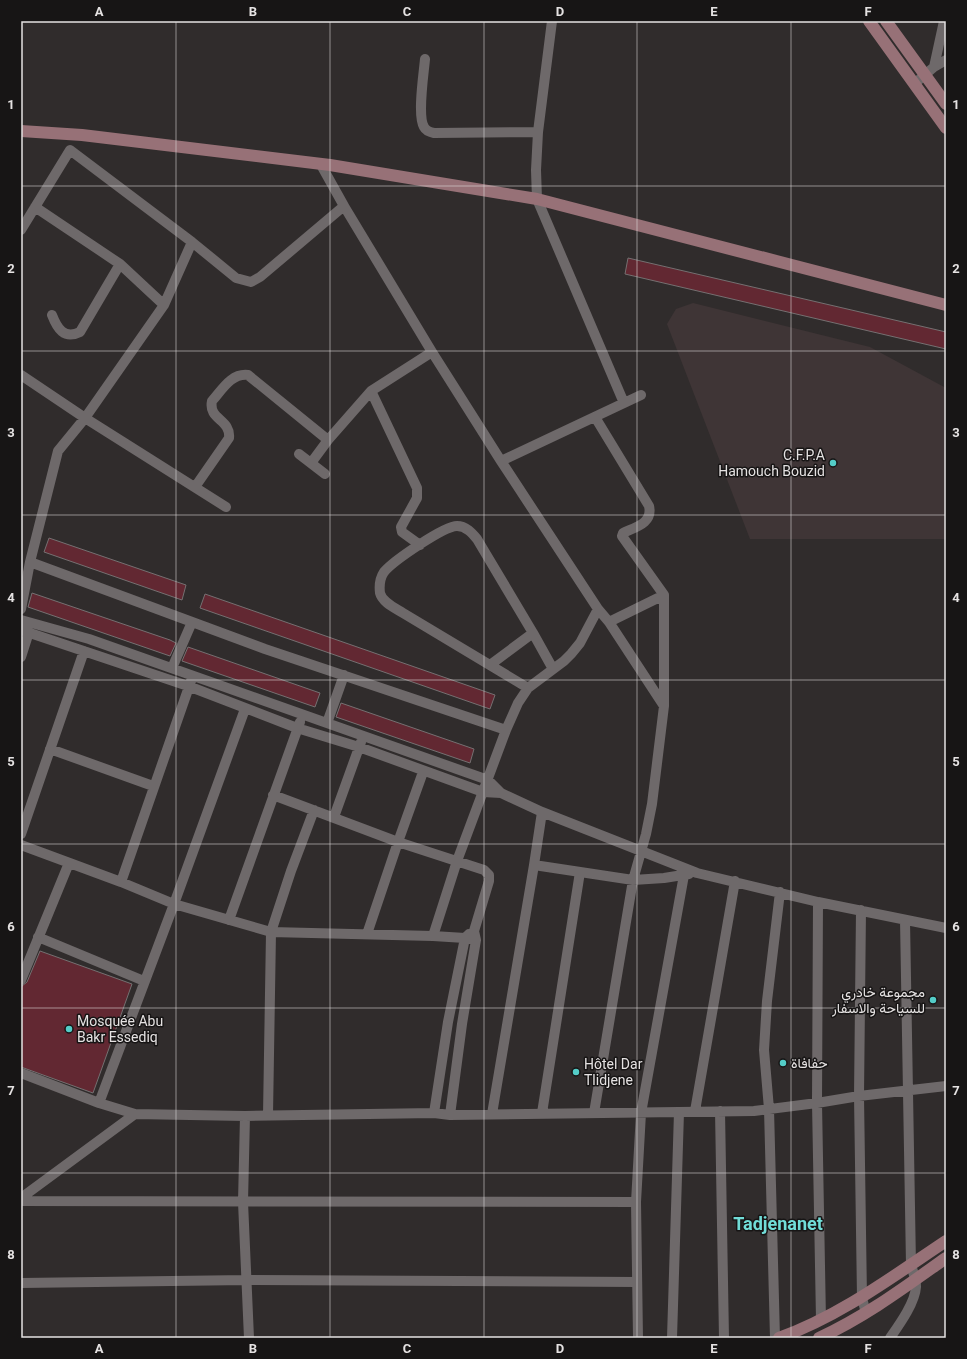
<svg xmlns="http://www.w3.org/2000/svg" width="967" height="1359" viewBox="0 0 967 1359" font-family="Roboto,Vazirmatn,sans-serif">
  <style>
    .built { fill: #3f3536 }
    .building { fill: #622832; stroke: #757071 }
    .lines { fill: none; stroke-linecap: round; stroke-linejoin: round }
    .street { stroke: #6e696a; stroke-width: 10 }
    .secondary { stroke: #977177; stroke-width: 12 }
    .grid { fill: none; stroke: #e5e2e2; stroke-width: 1; stroke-opacity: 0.55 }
    .poi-dot { fill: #54cdc8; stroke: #171515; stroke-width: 1.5 }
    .labels { text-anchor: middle; stroke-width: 3; stroke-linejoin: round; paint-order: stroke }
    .poi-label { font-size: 14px; fill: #e5e2e2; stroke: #171515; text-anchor: start }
    .district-label { font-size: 18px; font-weight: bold; fill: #71ddd8; stroke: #171515 }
    .neatline { fill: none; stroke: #e5e2e2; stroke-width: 1.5 }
    .grid-label { font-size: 13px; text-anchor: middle; font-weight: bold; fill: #e5e2e2 }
  </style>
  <rect width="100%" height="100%" fill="#302c2c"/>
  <path class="built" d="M693,303L870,347L946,388V539H750L667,324L676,309Z"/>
  <path class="building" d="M628,258L946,332V349L625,274Z
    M49,538L186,585L182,600L44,552Z
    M32,593L170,640L176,643L170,656L28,607Z
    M205,594L495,695L490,709L200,608Z
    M188,647L320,693L315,707L182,661Z
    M341,703L474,749L470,763L336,717Z
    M40,951L132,984L93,1093L21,1067V989L22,986L27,982Z"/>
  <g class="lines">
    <path class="street" d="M552,21L538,132L536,170L537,199L624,403
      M425,59C424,72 417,116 424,127C426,131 429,132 434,133L538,132
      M934,67L944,21
      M914,84L934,67L946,60
      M320,163L344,206
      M35,207L120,264L164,305
      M21,230L70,150L192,242L236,278L251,282L260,277L344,206L432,352L501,461L598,609L609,622L664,706L652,804L646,834L633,880L594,1113
      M52,315C57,328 64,340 80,332L120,264
      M21,375L85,418L226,507
      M371,391L417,488V498L401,527L402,532L420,545
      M595,417L649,506C653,523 636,527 623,533L622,536L664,595V706
      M299,454L325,474
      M501,461L641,395
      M311,463L328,440
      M195,487L229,438C231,419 208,420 212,401C222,390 231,373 248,375L328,440L371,391L432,352
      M30,562L265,649L506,730
      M21,609L30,562L58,451L85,418L164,305L192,242
      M21,620L89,639L488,780L501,793L542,812L697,873L818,902L946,928
      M609,622L664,595
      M21,630L188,686L297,728L359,747L483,792L501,793
      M21,657L29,632
      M490,665L533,633
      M172,668L192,622
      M528,688L403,613C395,608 382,602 380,593C379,585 380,578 384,572C393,561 444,526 457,526C466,526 472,533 477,539L533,633L553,669
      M327,723L344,675
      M50,749L153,786
      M273,795L398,842L484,870L489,875V881L474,931L476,940L462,1024L450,1115
      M334,817L361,742
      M21,834L84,651
      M21,845L121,882L174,904L271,932L433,936L465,938L476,940
      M534,865L633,880L664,878L689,874
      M121,882L191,681
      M818,902L817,1103L821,1320
      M861,910L859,1096L862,1298L866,1313
      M229,920L300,722
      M367,934L398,842L423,772
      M433,936L457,861L506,730L518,703L528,688L564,661L571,654L580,643L598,609
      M38,937L144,981
      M21,980L69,863
      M21,1073L99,1103L135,1114L245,1116L434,1113L450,1115L754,1111L817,1103L859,1096L946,1086
      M99,1103L174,904L245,709
      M695,1111L735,881
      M720,1111L724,1338
      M434,1113L448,1022L465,938L469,934
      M542,1113L580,872
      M492,1114L534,865L542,812
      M268,1115L271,932L291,871L314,810
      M245,1116L243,1202L249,1338
      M21,1198L135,1114
      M21,1201L636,1202
      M21,1283L247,1280L637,1282
      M638,1338L636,1202L641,1113L684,875
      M672,1338L679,1112
      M775,1338L769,1109L764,1050L767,1001L780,892
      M890,1338C899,1325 915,1303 916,1287C916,1279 913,1272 911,1265L905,920"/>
    <path class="secondary" d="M869,21L946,128
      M886,21L946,104
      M21,131L82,135L330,165L537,199L946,305
      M779,1338C840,1316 892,1277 946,1241
      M819,1338C865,1317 905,1287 946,1258"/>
  </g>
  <path class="grid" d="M176,21V1338M330,21V1338M484,21V1338M637,21V1338M791,21V1338M21,186H946M21,351H946M21,515H946M21,680H946M21,844H946M21,1008H946M21,1173H946"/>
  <g class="poi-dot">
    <circle cx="833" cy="463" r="4"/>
    <circle cx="933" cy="1000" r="4"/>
    <circle cx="69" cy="1029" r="4"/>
    <circle cx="783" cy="1063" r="4"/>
    <circle cx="576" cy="1072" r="4"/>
  </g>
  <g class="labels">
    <g class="poi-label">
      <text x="825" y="460" text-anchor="end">C.F.P.A<tspan x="825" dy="16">Hamouch Bouzid</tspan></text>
      <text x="925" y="997" text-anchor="end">مجموعة خادري<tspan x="925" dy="16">للسياحة والاسفار</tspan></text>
      <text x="77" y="1026">Mosquée Abu<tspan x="77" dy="16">Bakr Essediq</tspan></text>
      <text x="791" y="1068">حفافاة</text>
      <text x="584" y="1069">Hôtel Dar<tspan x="584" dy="16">Tlidjene</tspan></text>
    </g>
    <g class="district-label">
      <text x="778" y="1230">Tadjenanet</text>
    </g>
  </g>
  <rect width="967" height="1359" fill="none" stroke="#171515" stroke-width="44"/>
  <rect x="22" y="22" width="923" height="1315" class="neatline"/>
  <g class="grid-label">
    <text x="99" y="16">A</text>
    <text x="253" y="16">B</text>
    <text x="407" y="16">C</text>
    <text x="560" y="16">D</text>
    <text x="714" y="16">E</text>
    <text x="868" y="16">F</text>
    <text x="11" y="109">1</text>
    <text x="956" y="109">1</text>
    <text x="11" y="273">2</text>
    <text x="956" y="273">2</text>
    <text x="11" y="437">3</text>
    <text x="956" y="437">3</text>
    <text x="11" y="602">4</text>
    <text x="956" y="602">4</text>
    <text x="11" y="766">5</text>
    <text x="956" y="766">5</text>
    <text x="11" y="931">6</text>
    <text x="956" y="931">6</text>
    <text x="11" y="1095">7</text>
    <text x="956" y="1095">7</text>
    <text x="11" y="1259">8</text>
    <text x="956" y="1259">8</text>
    <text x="99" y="1353">A</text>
    <text x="253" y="1353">B</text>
    <text x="407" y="1353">C</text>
    <text x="560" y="1353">D</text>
    <text x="714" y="1353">E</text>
    <text x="868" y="1353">F</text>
  </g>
</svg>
